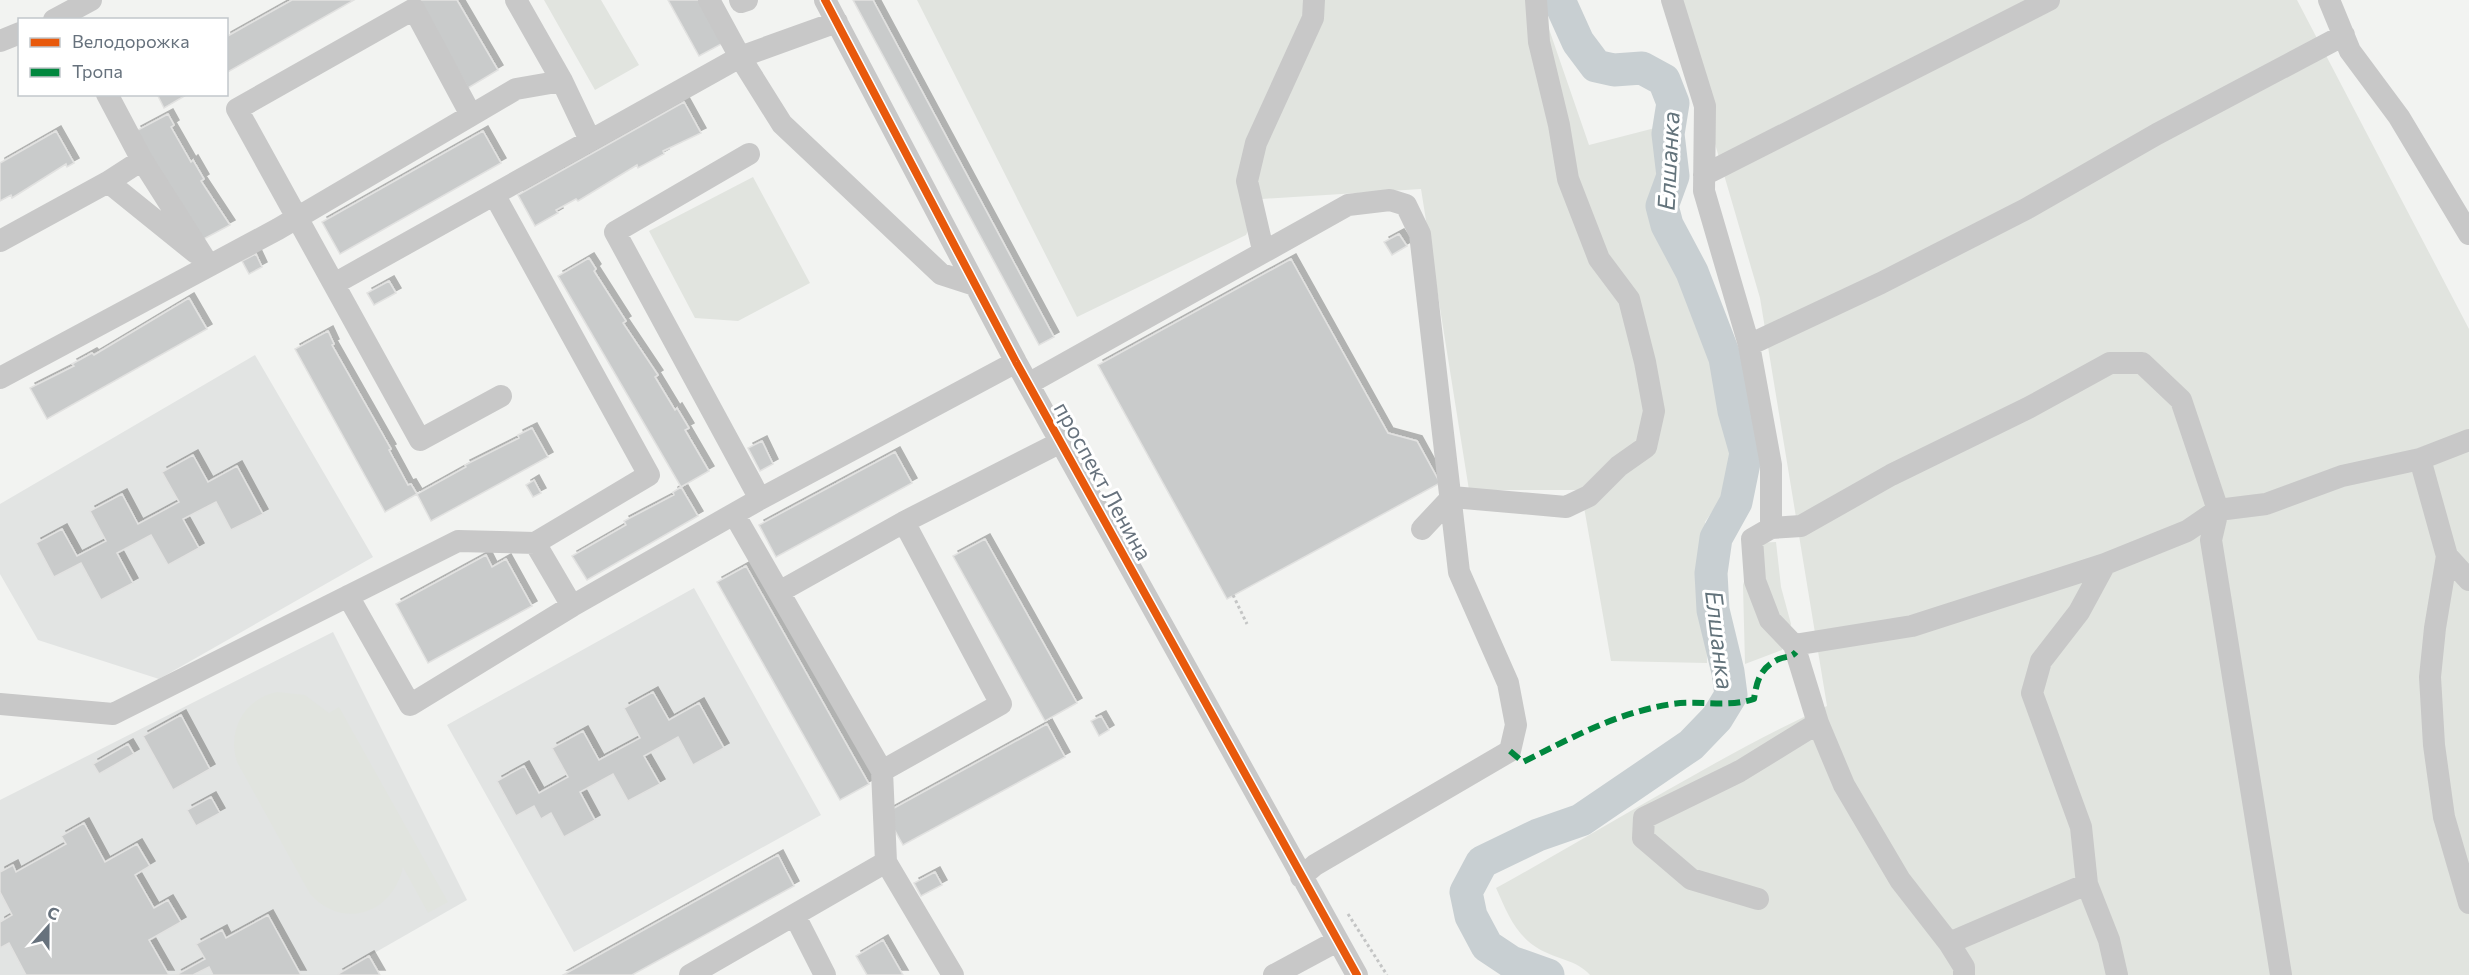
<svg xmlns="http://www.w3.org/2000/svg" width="2469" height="975" viewBox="0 0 2469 975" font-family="Commissioner,sans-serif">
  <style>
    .built { fill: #e2e4e3 }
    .green { fill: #e1e4df }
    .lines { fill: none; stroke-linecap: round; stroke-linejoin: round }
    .river { stroke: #c8cfd2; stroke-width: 33 }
    .building { fill: #c9cbcb; stroke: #e2e2e1; stroke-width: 1.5; filter: url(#shadow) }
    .path { stroke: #c4c5c5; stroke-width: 3; stroke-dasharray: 3 3; stroke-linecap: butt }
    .minor { stroke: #c8c8c8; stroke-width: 22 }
    .quiet { stroke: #00873e; stroke-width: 6; stroke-dasharray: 12 6; stroke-linecap: butt }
    .cycleway-casing { stroke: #fff; stroke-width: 11 }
    .cycleway { stroke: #e8590c; stroke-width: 8 }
    .labels { text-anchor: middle; stroke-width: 6; stroke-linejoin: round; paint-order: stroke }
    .street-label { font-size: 22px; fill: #67727d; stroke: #fff }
    .water-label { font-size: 24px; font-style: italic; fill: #63737b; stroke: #fff }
  </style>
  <defs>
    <filter id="shadow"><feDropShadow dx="5" dy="-5" stdDeviation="0" flood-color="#0004"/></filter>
  </defs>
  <rect width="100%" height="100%" fill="#f2f3f1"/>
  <path class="built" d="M255,355L373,557L159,679L38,640L0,574V504Z
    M694,588L821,815L574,952L447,725Z
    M333,632L467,900L369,956L380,975H0V800Z"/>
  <path class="green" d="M544,0H601L639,65L595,90Z
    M917,0H1539L1589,145L1655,128L1738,474L1705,522L1707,663L1611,661L1581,490H1469L1421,189L1262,199L1246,235L1077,317Z
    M1673,0H2297L2469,329V975H1590C1577,960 1556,959 1539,949C1515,935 1507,912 1496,888C1607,827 1713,759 1827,706L1760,298Z
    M753,177L810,283L738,321L695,318L649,231Z
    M1776,542L1781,587L1791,624L1782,650L1745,664L1743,585L1756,543Z
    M277,692L305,695L329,713L339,707L448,902L428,913L403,867C393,913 344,931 310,894L237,762C227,730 244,699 277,692Z"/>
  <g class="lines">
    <path class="river" d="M1548,975L1511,962L1487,946L1471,916L1466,892L1482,862L1538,835L1581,820L1691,745L1717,718L1731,695L1728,672L1713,610L1711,573L1716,538L1736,502L1746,453L1734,411L1725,358L1692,272L1667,225L1662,206L1673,176L1668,134L1673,103L1664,80L1642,68L1614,70L1596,66L1578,42L1559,0"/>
  </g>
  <path class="building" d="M292,0H354L226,73V37Z
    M419,0H457L498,70L468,88Z
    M668,0H702L725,42L699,56Z
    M853,0H873L1054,337L1039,345Z
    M157,94H188L164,108Z
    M684,102L701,133L663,151L664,154L638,168L637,165L578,201L576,199L556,210L558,213L535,226L518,195Z
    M168,114L174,125L171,127L191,162L193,160L204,179L201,181L230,225L198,242L136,131Z
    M56,131L74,163L67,167L66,164L12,198L11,195L0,201V163Z
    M483,131L501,163L340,254L322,222Z
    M1399,234L1407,246L1392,255L1384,242Z
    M256,254L262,267L249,274L242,261Z
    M589,258L596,269L594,271L626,321L623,323L658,375L655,377L675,410L677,408L689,428L685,430L709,471L681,487L558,276Z
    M1291,259L1388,433L1417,441L1440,483L1227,599L1098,365Z
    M389,281L396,293L374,305L367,293Z
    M189,298L207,329L47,419L30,388L74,366L72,364L92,353L94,355Z
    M328,331L334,344L332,345L391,449L389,450L408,485L411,484L417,494L385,512L295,349Z
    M532,428L548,457L431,521L417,494L466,467L465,465L519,438L518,435Z
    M762,441L773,464L760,471L748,448Z
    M895,452L912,483L776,557L759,525Z
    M193,455L208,482L237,466L263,514L231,530L216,502L183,519L199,548L168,565L151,535L117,553L133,583L101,600L81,563L54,577L36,543L62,529L77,556L106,541L90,511L122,494L138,524L179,502L162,472Z
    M534,480L541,493L533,497L526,485Z
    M681,487L698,516L587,580L572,556L626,525L624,521L674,495L673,492Z
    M985,539L1077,703L1045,721L953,556Z
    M486,555L492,567L506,559L532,606L428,663L396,604Z
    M746,566L869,784L840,800L717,582Z
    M653,692L669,720L699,703L724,748L693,765L678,737L644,756L660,784L628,801L613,774L580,792L595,820L564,837L551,813L541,819L534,806L516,816L497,781L524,766L539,793L568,777L552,748L583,731L599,760L640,738L624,708Z
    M181,715L210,769L173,790L143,736Z
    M1101,716L1109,730L1099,736L1091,721Z
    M1047,724L1065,757L903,845L885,813Z
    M128,744L134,754L99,774L93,764Z
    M211,797L220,813L196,826L187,810Z
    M84,823L105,862L137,844L150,866L135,875L154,908L168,900L181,922L149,940L169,975H26L9,943L0,948V922L12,915L0,892V872L13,865L16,872L66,844L61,836Z
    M778,855L794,886L632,975H563Z
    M935,872L942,885L921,896L914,883Z
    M268,915L301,975H213L209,967L193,975H176L205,959L196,944L222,930L226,938Z
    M883,940L903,975H867L856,956Z
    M369,956L380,975H339L338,974Z"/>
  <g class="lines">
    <path class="path" d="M1233,595L1247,624
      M1348,914L1387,975"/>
    <path class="minor" d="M516,0L562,81L590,140
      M709,0L740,57L782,124L941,274L975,285
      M740,0L741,2L747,0
      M825,0L1016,362L1357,975
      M1672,0L1705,106L1704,191L1749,345L1771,465V528L1752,539L1755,581L1770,620L1794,645L1818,723L1844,785L1900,880L1949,943L2087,884
      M2329,0L2350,51L2399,117L2469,234
      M54,20L91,0
      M0,41L20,33
      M107,94L142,160L208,264
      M471,115L414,9L237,109L420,440L501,396
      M749,154L615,232L760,499
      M1704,175L2049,0
      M108,182L196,253
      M0,241L108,182L142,160
      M1263,250L1247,181L1256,143L1313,18L1314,0
      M334,284L740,57L837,22
      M1749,345L1881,283L2026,209L2157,134L2344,35
      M0,378L278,229L516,89L562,81
      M1028,384L1348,205L1390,200L1406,205L1420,234L1459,572L1508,683L1516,725L1510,751L1315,865L1301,877
      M2420,459L2447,556L2435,628L2430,677L2434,745L2444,817L2469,903
      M734,514L882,771
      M904,522L1001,704L882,771L886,862L953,975
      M1771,528L1801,526L1891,475L2028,408L2110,363H2142L2181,400L2218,510L2211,540L2281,975
      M1422,529L1452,497L1566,507L1589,496L1619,466L1646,447L1654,411L1645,362L1629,299L1599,259L1568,179L1559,125L1539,42L1536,0
      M535,543L572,606L760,499L1016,362
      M2447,556L2469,580
      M2105,564L2079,612L2041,661L2032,693L2081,827L2087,884L2109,940L2117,975
      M779,592L904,522L1061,442
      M348,596L410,705L572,606
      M1794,645L1912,626L2105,564L2187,531L2218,510L2266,504L2342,476L2420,459L2469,440
      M0,704L113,714L458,541L535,543L649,475L495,196
      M1758,899L1691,879L1643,838L1644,818L1740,771L1818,723
      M795,916L825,975
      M1949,943L1964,967V975
      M690,975L886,862
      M1274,975L1337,941"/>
    <path class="quiet" d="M1510,751L1523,762C1573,737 1616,713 1672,704C1699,700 1727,708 1754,699C1757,680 1760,668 1779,659C1786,656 1791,658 1796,652"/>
    <defs>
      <path id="cycleway" d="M825,0L1016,362L1357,975"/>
    </defs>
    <use href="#cycleway" class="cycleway-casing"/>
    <use href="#cycleway" class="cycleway"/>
  </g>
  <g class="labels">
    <g class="street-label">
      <text transform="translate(1103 481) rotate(61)" y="8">проспект Ленина</text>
    </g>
    <g class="water-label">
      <text transform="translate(1669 161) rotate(-87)" y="8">Елшанка</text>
      <text transform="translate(1719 640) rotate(83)" y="8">Елшанка</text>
    </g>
  </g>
  <rect x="18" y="18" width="210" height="78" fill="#ffffff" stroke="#c2c7cb" stroke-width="1.5"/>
  <rect x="30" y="38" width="30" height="9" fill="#e8590c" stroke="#c2c7cb" stroke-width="1.5"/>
  <text x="72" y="48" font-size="18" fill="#67727d">Велодорожка</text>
  <rect x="30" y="68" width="30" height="9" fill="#00873e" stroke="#c2c7cb" stroke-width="1.5"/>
  <text x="72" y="78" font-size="18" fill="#67727d">Тропа</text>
  <g transform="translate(48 927) rotate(21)" stroke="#ffffff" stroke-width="4.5" paint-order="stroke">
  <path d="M0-4.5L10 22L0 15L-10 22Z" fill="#67727d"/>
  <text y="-9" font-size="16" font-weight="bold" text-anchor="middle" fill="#67727d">С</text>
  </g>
</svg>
